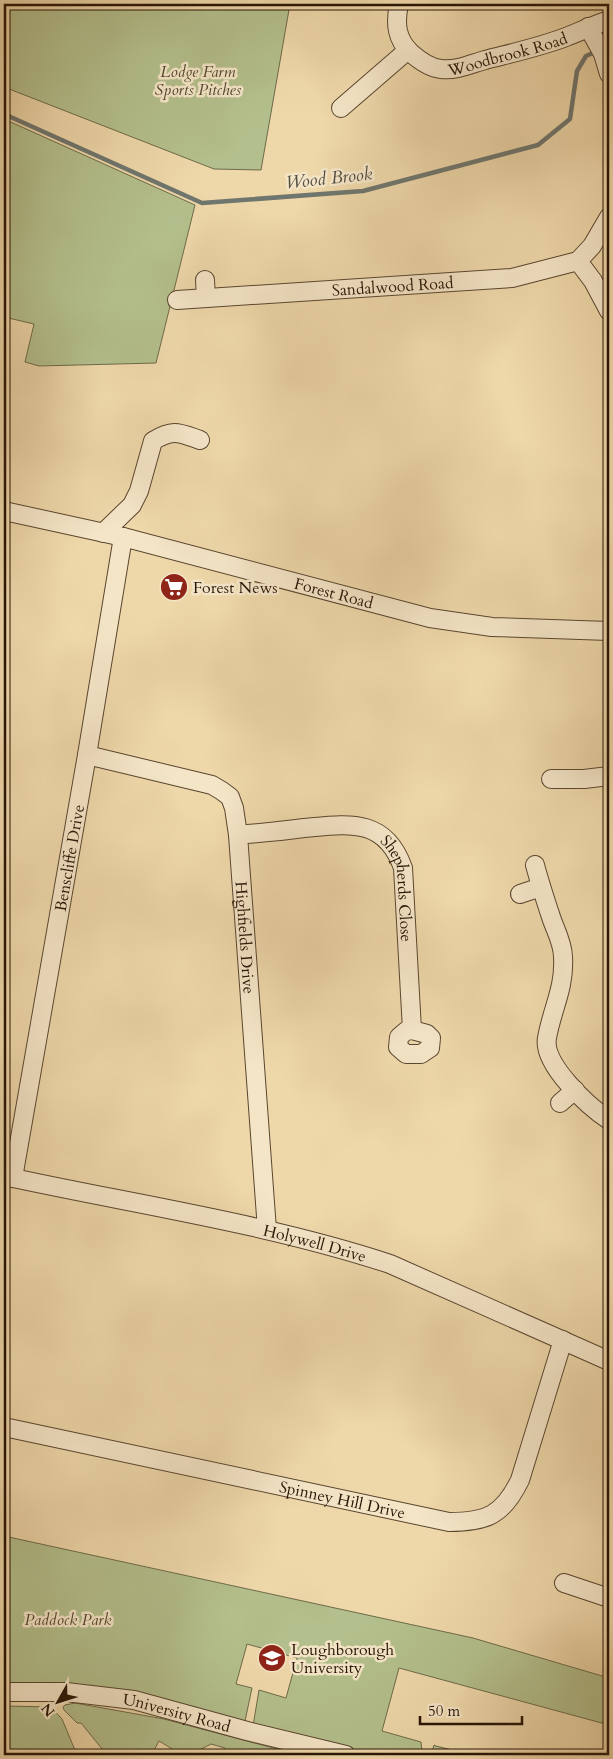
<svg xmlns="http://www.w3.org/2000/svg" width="613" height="1759" viewBox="0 0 613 1759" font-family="Cardo,serif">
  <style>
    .green { fill: #b3bf8c; stroke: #6e6a4a }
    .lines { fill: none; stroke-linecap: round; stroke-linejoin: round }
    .stream { stroke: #6f766e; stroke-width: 4.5 }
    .minor-casing { stroke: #5a4630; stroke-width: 20 }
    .minor { stroke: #f4e5c7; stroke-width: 18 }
    .labels { text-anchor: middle; stroke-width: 5; stroke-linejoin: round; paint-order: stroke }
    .street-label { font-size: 16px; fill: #291507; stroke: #f4e5c7 }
    .park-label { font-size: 16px; font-style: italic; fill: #52482f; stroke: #f4e5c7 }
    .poi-label { font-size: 16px; fill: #291507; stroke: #f4e5c7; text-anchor: start }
    .water-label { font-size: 18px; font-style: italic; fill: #524e43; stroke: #f4e5c7 }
  </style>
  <rect width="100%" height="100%" fill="#eed7a9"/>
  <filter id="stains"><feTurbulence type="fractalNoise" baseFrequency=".004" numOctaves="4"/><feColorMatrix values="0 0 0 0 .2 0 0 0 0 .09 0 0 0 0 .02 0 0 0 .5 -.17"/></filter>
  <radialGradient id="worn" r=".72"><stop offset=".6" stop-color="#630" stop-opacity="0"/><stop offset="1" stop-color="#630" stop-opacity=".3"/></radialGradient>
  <path class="green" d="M4,4H290L261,170L214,169L4,87Z
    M4,119L195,205L156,363L39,366L25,362L34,324L4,317Z
    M4,1536L473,1638L609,1678V1725L399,1668L382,1731L421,1742L422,1751L420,1755H360L253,1726L259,1690L286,1698L297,1658L247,1644L236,1684L252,1688L245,1721L243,1723L4,1687Z
    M75,1703L164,1719L300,1755H230L225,1748L211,1744C182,1759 186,1757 159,1741L152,1754L153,1755H107L81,1723H77L64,1710L63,1707L65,1705Z
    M4,1706L51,1707L62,1719L77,1755H4Z
    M434,1745L436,1746L472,1755H431Z"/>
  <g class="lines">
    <path class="stream" d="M4,114L202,203L363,191L538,145L570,119L577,71L586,56L597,51"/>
    <defs>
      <g id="minor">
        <path id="s1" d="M399,4C395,23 396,39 411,53C419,60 430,68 441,69C456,71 471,64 485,60C512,53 540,47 566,37C581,31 594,25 609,20"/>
        <path d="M588,27L603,54L609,74"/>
        <path d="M341,108L408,50"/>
        <path d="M578,261L593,281L609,311"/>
        <path d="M205,280L206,298"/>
        <path id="s2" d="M177,300L512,278L578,261L592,246L609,217"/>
        <path id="s3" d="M4,511L123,537L430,618L492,627L609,631"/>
        <path d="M103,533L132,505L139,491L153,441C173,428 180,433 200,440"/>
        <path id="s4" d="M87,755L212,785L222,791L230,797L234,808L238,835L267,1230"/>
        <path d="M551,779H584L609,776"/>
        <path id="s5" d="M238,835C260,833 282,831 304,828C348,824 385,817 403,868L412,1030"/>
        <path d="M535,865C540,884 546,902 552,920C556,931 563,944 563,957C565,988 552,1009 547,1038C542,1064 589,1107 609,1120"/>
        <path d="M520,894L541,887"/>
        <path d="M412,1030L427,1034L431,1038L430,1048L421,1054H406L398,1047L399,1037L406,1031Z"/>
        <path d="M560,1103L575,1090"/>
        <path id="s6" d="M4,1176C132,1204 265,1223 390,1264L609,1361"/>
        <path id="s7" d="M13,1178L87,755L123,537"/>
        <path id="s8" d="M4,1427L449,1522C487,1522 503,1515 520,1480L563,1340"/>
        <path d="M564,1583L609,1598"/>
        <path id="s9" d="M4,1692H66L134,1700L247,1731L346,1755"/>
      </g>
    </defs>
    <use href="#minor" class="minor-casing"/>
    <use href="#minor" class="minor"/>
  </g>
  <defs>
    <symbol id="supermarket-disc" viewBox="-11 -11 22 22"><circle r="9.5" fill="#8f2418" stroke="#f4e5c7"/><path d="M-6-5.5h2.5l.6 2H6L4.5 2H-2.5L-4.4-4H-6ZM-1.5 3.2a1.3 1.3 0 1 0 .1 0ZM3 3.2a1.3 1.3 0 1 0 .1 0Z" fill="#fff"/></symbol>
    <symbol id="university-disc" viewBox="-11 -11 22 22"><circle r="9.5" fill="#8f2418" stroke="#f4e5c7"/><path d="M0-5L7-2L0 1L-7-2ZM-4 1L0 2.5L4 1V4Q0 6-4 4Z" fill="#fff"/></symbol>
  </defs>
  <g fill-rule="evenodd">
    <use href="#supermarket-disc" x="158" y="571" width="32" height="32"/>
    <use href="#university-disc" x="256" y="1642" width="32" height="32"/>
  </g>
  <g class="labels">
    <g class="street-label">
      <text dy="6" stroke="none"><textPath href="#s1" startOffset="156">Woodbrook Road</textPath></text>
      <text dy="6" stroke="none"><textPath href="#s2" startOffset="216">Sandalwood Road</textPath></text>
      <text dy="6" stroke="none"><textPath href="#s3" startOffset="340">Forest Road</textPath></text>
      <text dy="6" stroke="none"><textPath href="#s7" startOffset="325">Benscliffe Drive</textPath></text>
      <text dy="6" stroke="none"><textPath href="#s5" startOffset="204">Shepherds Close</textPath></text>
      <text dy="6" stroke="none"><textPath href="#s4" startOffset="292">Highfields Drive</textPath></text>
      <text dy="6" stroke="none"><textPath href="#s6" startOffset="318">Holywell Drive</textPath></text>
      <text dy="6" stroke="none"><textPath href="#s8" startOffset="346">Spinney Hill Drive</textPath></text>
      <text dy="6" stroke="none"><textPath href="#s9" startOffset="175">University Road</textPath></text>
    </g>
    <g class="park-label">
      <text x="198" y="77">Lodge Farm<tspan x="198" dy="18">Sports Pitches</tspan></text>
      <text x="68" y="1625">Paddock Park</text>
    </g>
    <g class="poi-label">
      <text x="193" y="593">Forest News</text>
      <text x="291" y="1655">Loughborough<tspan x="291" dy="18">University</tspan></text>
    </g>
    <g class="water-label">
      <text transform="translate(329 178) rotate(-6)" y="6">Wood Brook</text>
    </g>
  </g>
  <rect width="613" height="1759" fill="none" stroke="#eed7a9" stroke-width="20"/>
  <rect x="5" y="5" width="603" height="1749" fill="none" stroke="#291507" stroke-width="2.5"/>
  <rect x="10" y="10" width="593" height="1739" fill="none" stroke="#291507"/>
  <g transform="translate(58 1702) rotate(231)" stroke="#f4e5c7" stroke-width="4" paint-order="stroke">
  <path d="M0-4L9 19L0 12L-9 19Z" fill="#291507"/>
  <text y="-8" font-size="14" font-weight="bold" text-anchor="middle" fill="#291507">N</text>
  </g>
  <path d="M420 1716v8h102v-8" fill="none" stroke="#291507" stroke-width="2.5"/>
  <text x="428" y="1716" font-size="15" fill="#291507" stroke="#f4e5c7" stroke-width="4" paint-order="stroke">50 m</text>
  <rect width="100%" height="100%" filter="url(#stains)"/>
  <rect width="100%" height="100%" fill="url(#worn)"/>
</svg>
